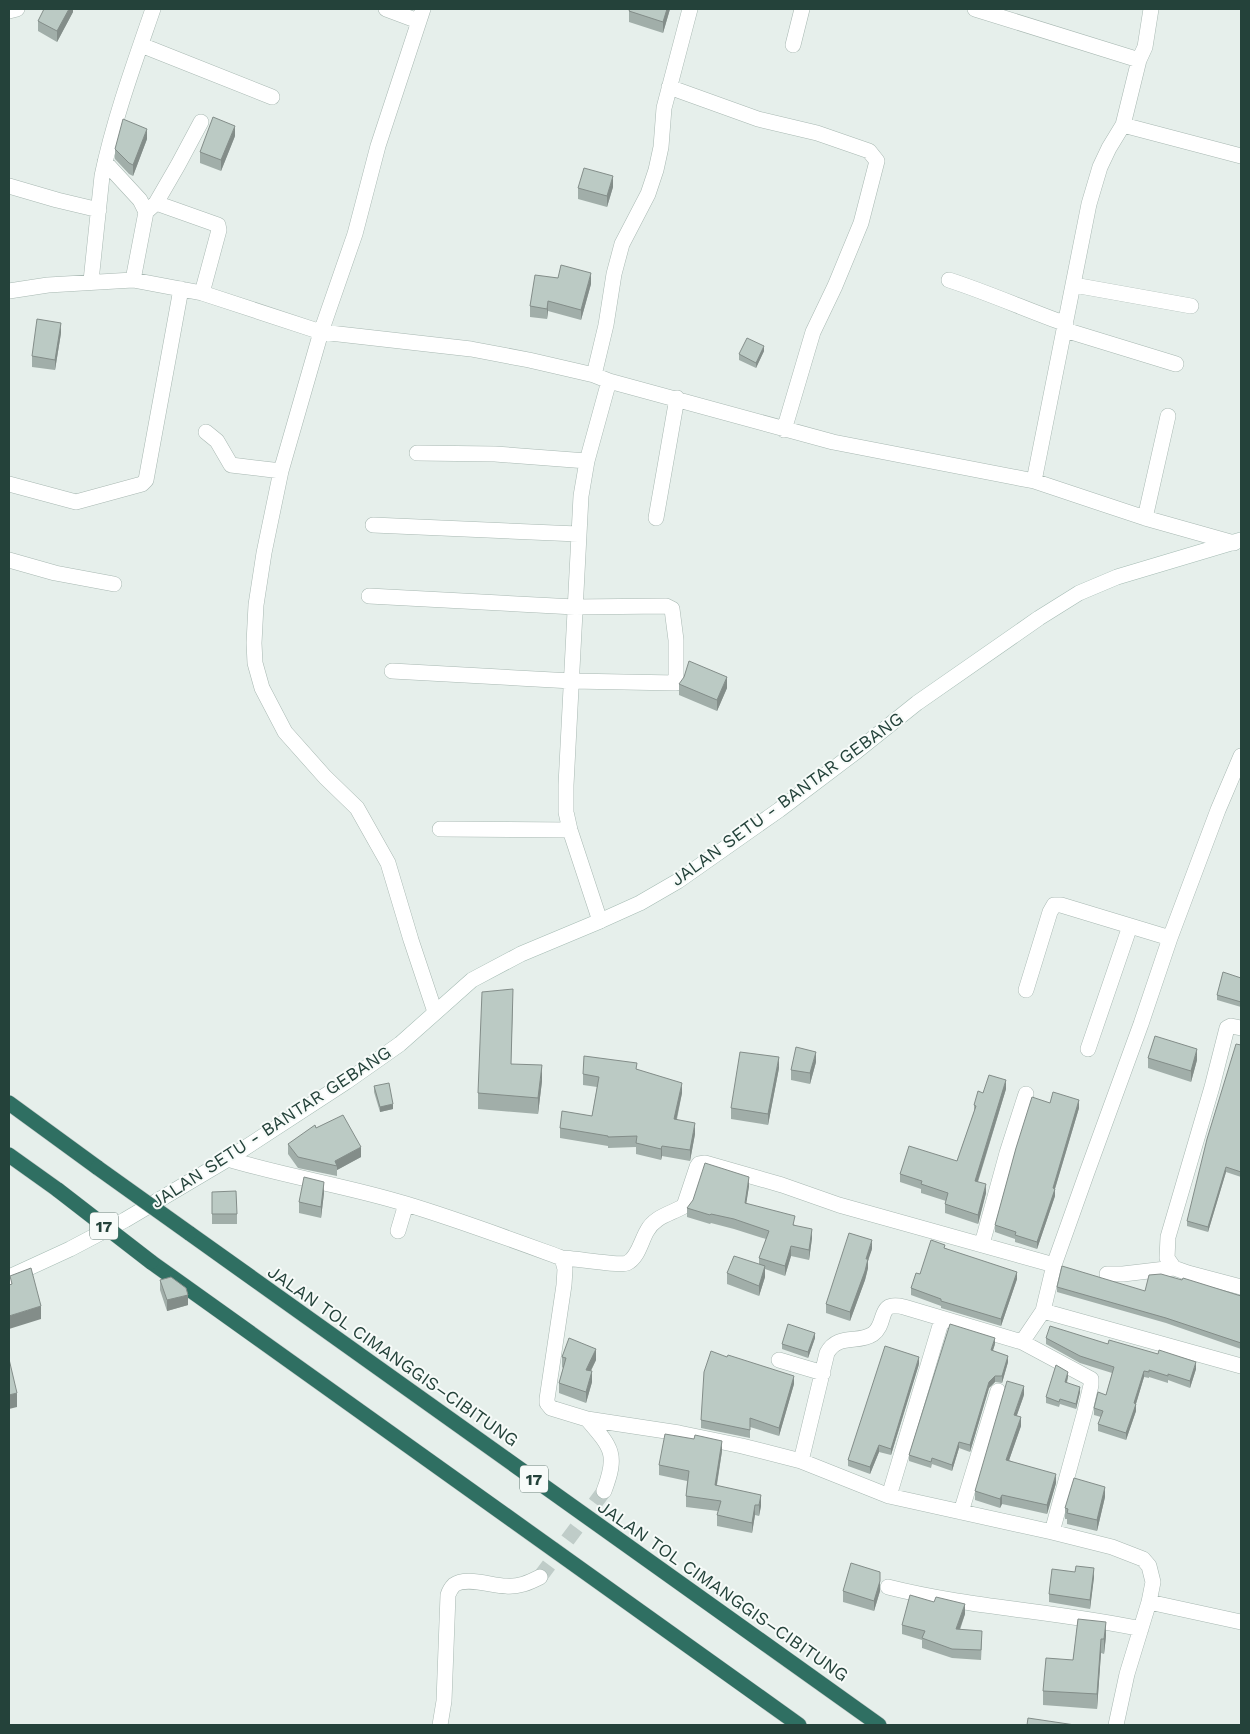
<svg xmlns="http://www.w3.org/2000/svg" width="1250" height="1734" viewBox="0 0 1250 1734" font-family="'Work Sans',sans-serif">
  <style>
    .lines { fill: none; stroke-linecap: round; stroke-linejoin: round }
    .street-tunnel { stroke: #bfccc8; stroke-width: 15; stroke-dasharray: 15 8; stroke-linecap: butt }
    .street-casing { stroke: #a8b8b2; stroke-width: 16 }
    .secondary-casing { stroke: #a4bbb3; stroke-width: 16 }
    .highway-casing { stroke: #c2cac8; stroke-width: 16 }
    .street { stroke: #fff; stroke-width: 15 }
    .secondary { stroke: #fff; stroke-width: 15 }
    .highway { stroke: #2f6f62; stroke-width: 15 }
    .highway-bridge-casing { stroke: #c2cac8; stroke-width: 16; stroke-linecap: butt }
    .highway-bridge { stroke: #2f6f62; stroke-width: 15 }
    .wall { fill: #a1aea9 }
    .shaded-wall { fill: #838d89 }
    .building { fill: #bbcac4; stroke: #838d89 }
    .labels { text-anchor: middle; stroke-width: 4; stroke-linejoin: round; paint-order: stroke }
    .shield { fill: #f7fbf9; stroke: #637a73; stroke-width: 1 }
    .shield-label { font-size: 16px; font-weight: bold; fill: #24423a }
    .street-label { font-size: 18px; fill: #24423a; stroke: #f7fbf9 }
  </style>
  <rect width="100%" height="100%" fill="#e6efeb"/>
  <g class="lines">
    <path class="street-tunnel" d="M540,1577L604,1491"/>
    <defs>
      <path id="street" d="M386,9L418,21
        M423,9L378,146L355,234L321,332L281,471L264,553L256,605L254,643L255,663L262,688L285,732L325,777L357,808L388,863L411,940L435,1012
        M975,9L1139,60
        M9,11L17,9
        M141,45L272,97
        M793,45L802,9
        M669,87L758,119L817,133L869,151L877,161L861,223L835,286L813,332L784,430
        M1123,125L1241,156
        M105,162L140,200L146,212L156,203L218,225L219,230L202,293
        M9,186L57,200L99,210
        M156,203L178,165L201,122
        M133,280L146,212
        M949,280C989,293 1027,310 1066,324
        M91,281L102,176C114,119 134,64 153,9
        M1074,285L1191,306
        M9,291L48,285L133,280L202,293L321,332L471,349L529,360L594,375L609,381L833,442L1034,481L1145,518L1234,543
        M1065,330L1176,364
        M594,375L606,325L614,274L622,244L648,194L656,170L661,147L664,108L690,9
        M206,432L217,441L231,465L281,471
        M417,453L495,454L587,461
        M1034,481L1089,204L1100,167L1109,148L1123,125L1139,60L1145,47L1151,9
        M9,484L76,502L142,484L146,480L181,289
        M656,518L677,398
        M1145,518L1168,416
        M373,525L578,534
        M9,560L55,573L114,584
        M369,596L575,607L666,606L672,609L676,640V683L572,681L392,671
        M440,829L570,830
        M600,921L570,830L566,812V785L581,496L587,461L609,381
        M1026,990L1050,912L1054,905H1061L1170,938
        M1241,1028L1231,1026L1227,1028L1212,1087L1168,1237L1167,1258L1174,1268L1188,1273L1241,1287
        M1088,1049L1130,926
        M228,1159C287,1177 348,1186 406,1204C459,1220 510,1239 562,1258L565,1269L564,1285L547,1399V1403L551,1408L587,1419L679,1433L742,1446L801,1461L889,1496L1052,1532L1112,1547L1143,1559L1149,1566L1153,1582L1149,1602L1127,1674L1116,1725
        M398,1231L406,1204
        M982,1244L1007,1153L1026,1094
        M562,1258C573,1258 620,1266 627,1263C638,1258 641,1241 647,1231C655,1216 671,1214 684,1206L697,1167L699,1164L705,1163L782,1185L839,1205L1054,1265
        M1107,1274H1123L1174,1268
        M1043,1311L1241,1366
        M1022,1342L1091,1379V1385L1085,1411L1052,1532
        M779,1360L823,1373
        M587,1419C612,1448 618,1454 604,1491
        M801,1461L827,1353C838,1333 858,1344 873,1334C888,1323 876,1300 904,1307L1022,1342L1043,1311L1054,1265L1086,1175L1141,1024L1170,938L1218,810L1241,756
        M889,1496L942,1319
        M961,1512L998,1391
        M888,1587C971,1608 1057,1611 1141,1629
        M1149,1602L1241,1622
        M440,1725L444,1701L448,1595C449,1592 452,1587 454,1585C466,1576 492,1586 506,1586C519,1587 528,1583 540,1577"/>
      <path id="secondary" d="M9,1277L70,1249L125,1220L228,1159L346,1082L400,1044L472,980L521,954L600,921L640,903L678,881L779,810L857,751L917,703L1039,618L1079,593L1117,577L1241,540"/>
      <path id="highway" d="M9,1103L98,1168
        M9,1155L58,1190
        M189,1233L879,1725
        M151,1262L799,1725"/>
    </defs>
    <use href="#street" class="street-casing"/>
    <use href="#secondary" class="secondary-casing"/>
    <use href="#highway" class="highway-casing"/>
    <use href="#street" class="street"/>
    <use href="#secondary" class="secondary"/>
    <use href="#highway" class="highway"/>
    <defs>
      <path id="highway-bridge" d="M98,1168L189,1233
        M58,1190L151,1262"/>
    </defs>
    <use href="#highway-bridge" class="highway-bridge-casing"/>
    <use href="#highway-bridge" class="highway-bridge"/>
  </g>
  <path class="wall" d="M73,9V12L57,42L38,31V21Z
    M670,9L663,33L629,22V11Z
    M235,136L221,171L200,163V152Z
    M147,139L133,176L129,174L115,159V149Z
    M613,187L607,207L578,199V188Z
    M591,284L581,320L548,311L547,319L530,317V306Z
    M61,333L55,370L32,367V356Z
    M764,351L756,368L739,360V354Z
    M679,684L727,688L717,711L679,695Z
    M1241,978V1007L1217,1000V995Z
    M513,1005L511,1064L542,1081L538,1114L478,1109V1093Z
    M1241,1045V1177L1226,1172L1208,1232L1187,1226V1221Z
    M1148,1058L1197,1060L1191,1082L1148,1068Z
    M816,1062L810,1084L791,1080V1070Z
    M779,1068L768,1125L731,1119V1108Z
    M637,1069L682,1093L677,1119L695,1134L690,1161L662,1156L661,1160L636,1154V1147L608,1148V1146L560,1138V1128L592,1116L597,1087L583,1085V1074Z
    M374,1086L393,1109L380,1112L374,1092Z
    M1006,1089L978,1182L986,1193L978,1224L945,1213V1204L946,1201L921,1193V1189L900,1182V1174L957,1161L974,1112V1105L983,1093Z
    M1050,1103L1079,1108L1055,1189V1196L1037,1249L1015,1242V1239L995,1232V1225Z
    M316,1128L361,1157L337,1170V1176L298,1168L288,1154V1144Z
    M749,1186L746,1203L795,1225L812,1238L809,1260L791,1256L785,1276L765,1269V1277L759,1296L727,1284V1273L759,1264V1258L766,1239L734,1229L711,1223L710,1224L687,1217V1208Z
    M212,1192L237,1214V1224H212Z
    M324,1193L321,1218L299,1213V1202Z
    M945,1248L1017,1279L1001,1326L941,1308V1306L911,1295V1288L920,1274Z
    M872,1249L868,1259V1268L865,1280L850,1321L826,1313V1304Z
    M160,1280L188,1305L167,1311L160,1290Z
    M1057,1287L1241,1296V1349L1166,1323L1057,1292Z
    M815,1338L808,1358L782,1349V1344Z
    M1046,1338L1108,1344L1196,1369L1190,1388L1168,1380V1383L1149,1377V1378L1144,1377L1136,1404V1411L1126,1440L1098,1431V1424L1101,1417L1094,1415V1408L1106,1395L1112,1373L1080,1363L1046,1344Z
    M995,1344L993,1350L1008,1362L1002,1383L995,1382L989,1388L970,1452L959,1448L952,1471L932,1464L931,1468L909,1461V1455Z
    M562,1357L596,1360L591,1371L592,1382L586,1403L559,1393V1383L563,1368L562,1367Z
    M919,1364L891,1455L879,1452L870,1474L848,1466V1460Z
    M1068,1377L1067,1383L1080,1392L1076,1409L1060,1404L1059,1407L1046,1403V1397Z
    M794,1384L779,1436L750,1427V1438L701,1428V1420Z
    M1024,1395L1017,1415L1021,1426L1009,1460L1056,1483L1047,1514L1002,1504L1000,1508L975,1500V1491Z
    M722,1451L717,1485L761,1506L759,1516L755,1515L752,1533L717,1526V1515L718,1511L686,1507V1496L687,1481L659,1475V1465Z
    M1105,1497L1097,1531L1067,1524V1519H1065V1508Z
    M1094,1577L1090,1609L1049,1602V1594Z
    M843,1591H880L874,1611L843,1602Z
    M965,1614L960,1630L982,1641L981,1660L952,1658L922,1648V1640L902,1634V1625Z
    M1078,1619L1106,1636L1104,1654L1101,1653L1097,1709L1043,1705V1691L1073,1660Z"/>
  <path class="shaded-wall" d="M69,9H73V12L57,42V31Z
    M667,9H670L663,33V22Z
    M235,126V136L221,171V160Z
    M147,129V139L133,176V165Z
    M613,176V187L607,207V196Z
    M591,273V284L581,320V310Z
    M548,301V311L547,319V309Z
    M61,323V333L55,370V360Z
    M764,346V351L756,368V363Z
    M727,677V688L717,711V700Z
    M1197,1049V1060L1191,1082V1071Z
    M816,1052V1062L810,1084V1073Z
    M779,1057V1068L768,1125V1114Z
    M542,1065V1081L538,1114V1098Z
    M1006,1080V1089L975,1190V1181Z
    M682,1083V1093L674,1130V1119Z
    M1079,1100V1108L1053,1195V1188Z
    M393,1104V1109L380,1112V1107Z
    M695,1123V1134L690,1161V1150Z
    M662,1146V1156L661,1160V1149Z
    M361,1147V1157L337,1170V1166L335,1161Z
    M1226,1167V1172L1208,1232V1227Z
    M749,1177V1186L745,1212V1203Z
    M324,1182V1193L321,1218V1207Z
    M986,1184V1193L978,1224V1215Z
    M1055,1189V1196L1037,1249V1242Z
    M812,1229V1238L809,1260V1250Z
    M872,1240V1249L866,1267V1259Z
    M791,1246V1256L785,1276V1266Z
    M868,1259V1268L865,1280L850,1321V1312Z
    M765,1266V1277L759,1296V1286Z
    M1017,1272V1279L1001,1326V1319Z
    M188,1295V1305L167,1311V1300Z
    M41,1306V1319L9,1329V1316Z
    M815,1333V1338L808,1358V1352Z
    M995,1338V1344L991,1356V1350Z
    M596,1349V1360L586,1380V1370Z
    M1008,1356V1362L1002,1383V1376Z
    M919,1357V1364L891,1455V1449Z
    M1196,1362V1369L1190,1388V1381Z
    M592,1371V1382L586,1403V1392Z
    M1144,1371V1377L1134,1410V1403Z
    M1068,1372V1377L1065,1387V1382Z
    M794,1376V1384L779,1436V1428Z
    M995,1376V1382L989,1388L970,1452V1445L989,1382Z
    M1024,1386V1395L1014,1423V1415Z
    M1080,1387V1392L1076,1409V1404Z
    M17,1393V1407L9,1409V1395Z
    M1136,1404V1411L1126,1440V1433Z
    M1021,1417V1426L1006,1469V1460Z
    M722,1441V1451L715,1495V1485Z
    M959,1442V1448L952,1471V1465Z
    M879,1445V1452L870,1474V1467Z
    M1056,1474V1483L1047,1514V1505Z
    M1105,1487V1497L1097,1531V1520Z
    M761,1495V1506L759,1516V1505Z
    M1002,1495V1504L1000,1508V1499Z
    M755,1505V1515L752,1533V1523Z
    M1094,1568V1577L1090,1609V1600Z
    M880,1572V1591L874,1611V1601Z
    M965,1604V1614L956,1639V1629Z
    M1106,1622V1636L1104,1654V1639Z
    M1101,1639V1653L1097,1709V1694Z"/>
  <path class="building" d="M44,9H69L57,31L38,21Z
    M630,9H667L663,22L629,11Z
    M213,117L235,126L221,160L200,152Z
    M123,119L147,129L133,165L129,163L115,149Z
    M584,168L613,176L607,196L578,188Z
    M561,265L591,273L581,310L548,301L547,309L530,306L535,275L558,278Z
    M37,319L61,323L55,360L32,356Z
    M747,338L764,346L756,363L739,354Z
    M689,661L727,677L717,700L679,684L684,677Z
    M1223,972L1241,978V1002L1217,995Z
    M513,989L511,1064L542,1065L538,1098L478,1093L482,992Z
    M1155,1036L1197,1049L1191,1071L1148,1058Z
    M1236,1044L1241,1045V1172L1226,1167L1208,1227L1187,1221L1207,1139Z
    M796,1047L816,1052L810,1073L791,1070Z
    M740,1052L779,1057L768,1114L731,1108Z
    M584,1056L637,1063L636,1069L682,1083L674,1119L695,1123L690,1150L662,1146L661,1149L636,1143L637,1136L608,1137V1136L560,1128L562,1111L592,1116L599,1077L583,1074Z
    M989,1075L1006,1080L975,1181L986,1184L978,1215L945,1204L948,1193L921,1184L922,1181L900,1174L909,1146L957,1161L976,1106L974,1105L978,1091L983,1093Z
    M389,1083L393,1104L380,1107L374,1086Z
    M1053,1092L1079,1100L1053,1188L1055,1189L1037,1242L1015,1235L1016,1232L995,1225L1016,1148L1032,1097L1050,1103Z
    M343,1115L361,1147L335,1161L337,1166L298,1157L288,1144L315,1125L316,1128Z
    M705,1163L749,1177L745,1203L795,1216L793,1225L812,1229L809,1250L791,1246L785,1266L759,1258L769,1231L734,1219L711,1214L710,1215L687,1208L693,1200Z
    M304,1177L324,1182L321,1207L299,1202Z
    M236,1191L237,1214H212V1192Z
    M849,1233L872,1240L866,1259H868L865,1271L850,1312L826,1304Z
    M931,1240L945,1245L944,1248L1017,1272L1001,1319L941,1301V1299L911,1288L916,1273L920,1274Z
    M734,1256L765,1266L759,1286L727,1273Z
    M1062,1266L1145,1291L1149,1275L1161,1274L1182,1280L1183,1278L1241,1296V1343L1166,1318L1057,1287Z
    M31,1268L41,1306L9,1316V1285L12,1284L10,1276Z
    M171,1277L186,1288L188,1295L167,1300L160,1280Z
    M788,1324L815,1333L808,1352L782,1344Z
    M950,1324L995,1338L991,1350L1008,1356L1002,1376H995L989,1382L970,1445L959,1442L952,1465L932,1458L931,1462L909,1455Z
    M1050,1326L1108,1344L1109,1340L1158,1354L1159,1350L1196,1362L1190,1381L1168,1374V1376L1149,1370V1372L1144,1371L1134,1403L1136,1404L1126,1433L1098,1424L1103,1411L1094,1408L1098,1392L1106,1395L1114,1367L1080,1356L1046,1338Z
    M569,1338L596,1349L586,1370L592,1371L586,1392L559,1383L566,1358L562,1357Z
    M885,1346L919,1357L891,1449L879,1445L870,1467L848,1460Z
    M711,1351L727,1357L728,1355L794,1376L779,1428L750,1418V1430L701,1420L704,1372Z
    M9,1359L17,1393L9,1395Z
    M1056,1365L1068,1372L1065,1382L1080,1387L1076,1404L1060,1399L1059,1402L1046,1397Z
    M1007,1381L1024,1386L1014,1415L1021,1417L1006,1460L1056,1474L1047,1505L1002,1495L1000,1499L975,1491Z
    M665,1434L694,1439L695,1435L722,1441L715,1485L761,1495L759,1505H755L752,1523L717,1515L721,1501L686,1496L689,1471L659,1465Z
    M1074,1478L1105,1487L1097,1520L1067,1513L1068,1509L1065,1508Z
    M851,1563L880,1572V1581L874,1601L843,1591Z
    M1076,1566L1094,1568L1090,1600L1049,1594L1052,1569L1075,1572Z
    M910,1595L934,1602L936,1597L965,1604L956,1629L982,1631L981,1650L952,1649L922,1638L925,1631L902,1625Z
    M1078,1619L1106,1622L1104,1639H1101L1097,1694L1043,1691L1046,1658L1073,1660Z
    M1028,1718L1075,1725H1027Z"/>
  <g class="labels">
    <g class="shield">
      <rect x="90" y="1212.5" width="28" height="27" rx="4"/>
      <rect x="520" y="1465.5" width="28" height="27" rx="4"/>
    </g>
    <g class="shield-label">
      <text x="104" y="1232">17</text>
      <text x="534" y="1485">17</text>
    </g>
    <g class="street-label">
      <text transform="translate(787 799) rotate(-36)" y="6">JALAN SETU - BANTAR GEBANG</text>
      <text transform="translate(271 1127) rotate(-33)" y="6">JALAN SETU - BANTAR GEBANG</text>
      <text transform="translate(393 1356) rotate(35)" y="6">JALAN TOL CIMANGGIS–CIBITUNG</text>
      <text transform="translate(723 1591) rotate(35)" y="6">JALAN TOL CIMANGGIS–CIBITUNG</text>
    </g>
  </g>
  <rect width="1250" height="1734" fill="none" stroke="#24423a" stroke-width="20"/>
</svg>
